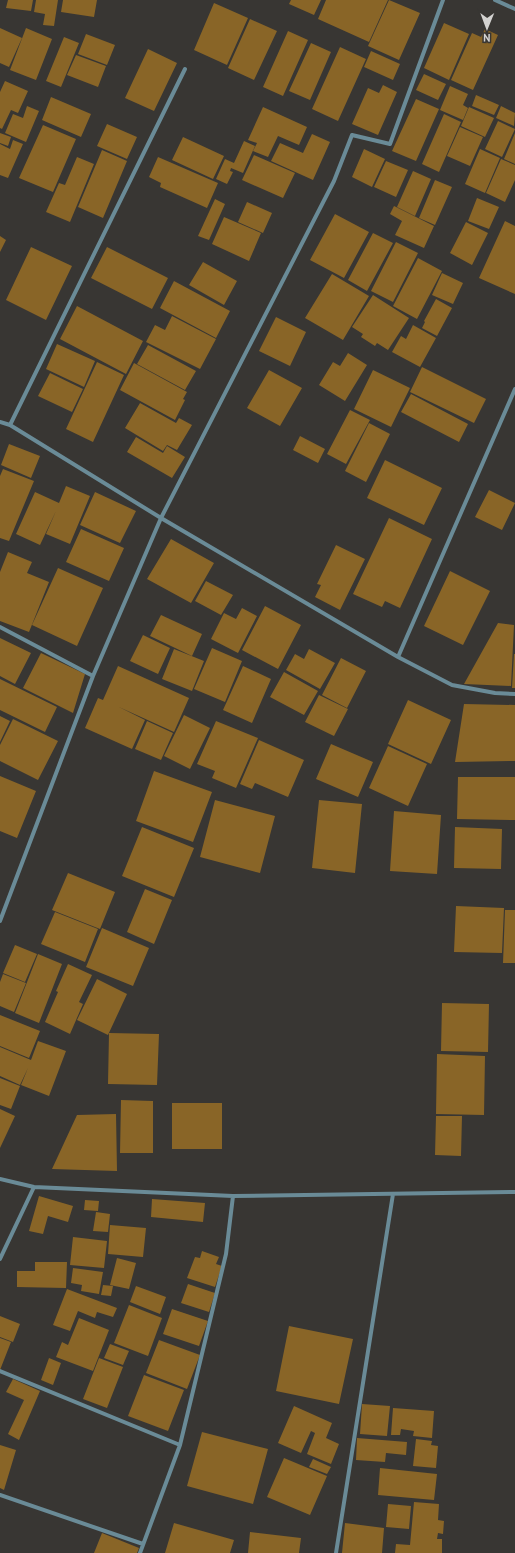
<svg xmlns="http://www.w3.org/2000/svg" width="515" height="1553" viewBox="0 0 515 1553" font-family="'PT Sans',sans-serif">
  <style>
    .building { fill: #896527 }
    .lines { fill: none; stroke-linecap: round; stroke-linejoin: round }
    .street { stroke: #6a8b97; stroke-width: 4 }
  </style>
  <rect width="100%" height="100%" fill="#383633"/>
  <path class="building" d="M8,0H33L31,11L6,8Z
    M36,0H58L54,26L43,25L45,14L34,12Z
    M63,0H97L94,17L61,12Z
    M291,0H321L314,15L289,4Z
    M326,0H388L369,42L318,19Z
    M389,0L420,13L399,60L368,46Z
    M214,3L248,18L227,65L194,50Z
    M250,19L277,31L254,80L228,68Z
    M444,23L469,34L449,80L424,68Z
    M0,28L22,38L9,67L0,63Z
    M26,28L52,39L36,80L10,70Z
    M485,29L498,35L473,90L451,80L472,33L481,37Z
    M288,31L308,40L283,96L263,87Z
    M86,34L115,45L107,65L78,54Z
    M64,37L79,43L61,87L46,81Z
    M311,43L331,52L310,100L289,91Z
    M340,47L366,59L338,121L312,109Z
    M148,49L177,63L154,111L125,98Z
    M371,51L400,64L393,80L364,67Z
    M76,55L106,66L98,87L67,75Z
    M424,74L446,84L438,100L416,90Z
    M5,81L28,91L18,113L11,110L2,129L0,128V92Z
    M383,85L397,92L378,135L352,124L368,88L379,93Z
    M450,86L468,94L463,105L468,108L463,120L440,110Z
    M476,95L499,105L494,115L472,106Z
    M51,97L91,114L81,137L42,120Z
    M416,99L439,109L416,161L392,151Z
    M27,106L39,111L26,142L5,133L13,114L23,118Z
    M501,106L515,113L514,126L496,118Z
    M263,107L307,127L299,145L278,136L268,157L253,151L257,143L248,140Z
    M469,107L494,118L485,137L461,126Z
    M444,114L461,122L439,172L422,164Z
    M498,121L515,129L502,157L485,149Z
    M107,124L137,137L127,159L97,146Z
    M43,125L76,139L53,192L19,178Z
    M460,127L483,137L470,166L447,156Z
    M0,133L11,137L8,146L0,143Z
    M515,133V164L504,159Z
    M312,134L330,142L313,180L271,161L280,143L303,153Z
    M183,137L224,156L213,179L172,160Z
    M13,140L23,144L8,178L0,175V144L10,149Z
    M244,141L255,146L243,173L231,168L230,171L233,172L227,184L216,179L225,159L234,163Z
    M364,149L385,159L372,187L352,177Z
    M480,149L500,158L485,193L465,184Z
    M102,150L127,161L103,218L78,207Z
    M254,155L295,173L283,198L242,180Z
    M77,157L94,164L70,222L46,212L59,183L65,185Z
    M158,157L218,183L207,208L160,187L161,183L149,177Z
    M501,159L515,165V180L505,202L486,193Z
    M386,161L408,170L396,197L374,187Z
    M413,171L431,179L415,216L397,207Z
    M435,180L452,187L435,225L419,218Z
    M477,198L499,207L489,229L468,221Z
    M215,199L225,204L209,240L198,236Z
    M247,202L272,213L263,233L238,222Z
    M394,206L434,226L424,248L395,235L402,221L390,214Z
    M335,214L369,232L344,278L310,260Z
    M224,217L261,233L249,261L212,244Z
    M505,221L515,226V294L479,278Z
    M466,222L488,233L472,265L450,253Z
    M373,233L393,243L367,291L348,280Z
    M0,236L6,240L0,252Z
    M396,242L418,253L393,302L371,291Z
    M31,247L72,266L46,320L6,300Z
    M107,247L168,278L152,309L91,278Z
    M418,258L442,271L417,319L393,306Z
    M203,262L237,281L224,305L189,285Z
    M442,273L463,283L453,304L432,295Z
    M332,274L369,296L343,340L305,318Z
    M174,281L230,311L216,338L160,308Z
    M373,295L409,318L388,350L377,343L375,346L361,337L363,334L352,327Z
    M436,299L452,308L437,336L422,328L425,322L424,321Z
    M77,306L143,341L126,374L60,339Z
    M172,316L216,339L200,369L146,342L155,325L165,330Z
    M276,317L306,332L290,366L259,351Z
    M413,325L436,338L420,367L392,352L401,336L406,339Z
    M57,344L95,361L84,387L46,369Z
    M148,345L196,371L185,390L137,364Z
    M348,353L367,365L345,401L319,385L333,362L340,366Z
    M97,362L124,375L93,442L66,429Z
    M134,363L187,392L183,399L185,400L175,420L120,390Z
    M422,367L486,399L474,423L410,392Z
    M269,370L302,388L280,426L247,408Z
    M373,370L410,388L391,427L354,409Z
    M50,373L83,389L72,412L38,396Z
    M411,394L468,424L459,442L401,412Z
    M140,403L176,423L179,418L192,425L177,450L167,445L163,451L125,428Z
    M350,410L370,420L346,464L327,454Z
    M369,423L390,434L366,482L345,471Z
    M300,436L325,449L318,463L293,450Z
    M136,437L163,453L167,446L185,457L172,478L127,452Z
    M9,444L40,456L31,478L1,465Z
    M385,460L442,488L424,525L367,498Z
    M3,469L34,481L9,541L0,538V476Z
    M66,486L90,496L70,544L46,534L56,511L40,545L16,534L35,492L59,503Z
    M489,490L515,503L502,530L475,517Z
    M95,492L136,511L120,543L80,525Z
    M389,518L432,539L400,608L385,601L382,607L353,594Z
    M81,529L124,548L109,581L66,562Z
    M171,539L214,563L191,603L147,579Z
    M336,545L365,559L340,610L315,597L321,585L317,584Z
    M8,552L32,562L27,573L49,582L29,632L0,621V572Z
    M58,568L103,588L77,646L32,625Z
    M450,571L490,591L463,645L424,626Z
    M206,581L233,595L221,615L195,601Z
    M265,606L301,625L278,669L242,650Z
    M242,608L257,616L238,653L211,639L224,613L236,619Z
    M161,615L202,634L192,656L150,636Z
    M498,623L514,625L511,686L464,684Z
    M143,635L170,648L158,674L130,661Z
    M0,638L31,653L15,684L0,676Z
    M212,648L242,661L225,702L194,689Z
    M174,649L204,661L192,691L162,679Z
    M309,649L335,663L320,689L286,670L295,654L304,659Z
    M41,653L85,674L73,713L23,688Z
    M514,654H515V688H512Z
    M341,658L366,671L347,708L322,695Z
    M118,666L189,698L174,732L119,707L145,720L132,749L85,728L98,698L103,700Z
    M243,666L271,679L252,723L223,710Z
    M284,672L318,691L304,715L270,697Z
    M0,679L57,707L45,732L0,710Z
    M319,695L348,709L334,736L305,722Z
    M408,700L451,720L431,764L388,744Z
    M464,704L515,705V761L455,762Z
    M184,715L210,728L190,769L164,756Z
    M0,716L10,721L0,742Z
    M13,719L58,741L38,780L0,761V745Z
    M147,721L173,733L161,760L135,749Z
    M216,721L258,738L236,788L212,778L215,771L197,764Z
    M259,740L304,760L288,797L255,783L252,789L240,784Z
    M331,744L373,762L358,797L316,779Z
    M388,746L427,764L408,806L369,788Z
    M154,771L212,792L193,842L136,821Z
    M0,776L36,791L17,838L0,831Z
    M458,777H515V820L457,819Z
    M215,800L275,816L260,873L200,857Z
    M319,800L362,804L355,873L312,868Z
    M394,811L441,815L437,874L390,871Z
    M142,827L194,848L174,897L122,876Z
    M455,827L502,829L501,869L454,868Z
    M68,873L115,892L100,929L52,910Z
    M145,889L172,900L154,944L127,932Z
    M456,906L504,908L502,953L454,952Z
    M505,910H515V963H503Z
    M55,912L98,929L85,962L41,944Z
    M102,928L149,948L133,986L86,967Z
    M15,945L37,954L25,982L3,973Z
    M38,954L62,964L39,1023L15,1013Z
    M68,964L92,975L79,1002L83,1004L70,1034L45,1022L58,992L56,991Z
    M3,974L26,983L14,1012L0,1006V982Z
    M97,979L127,994L108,1035L77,1020Z
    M442,1003L489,1004L488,1052L441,1051Z
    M0,1015L40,1031L29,1058L0,1046Z
    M109,1033L159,1034L157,1085L108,1084Z
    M38,1041L66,1051L49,1096L21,1085L28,1068L20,1085L0,1076V1047L31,1060Z
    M437,1054L485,1056L484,1115L436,1114Z
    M0,1078L20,1086L11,1109L0,1105Z
    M121,1100L153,1101V1153H120Z
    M172,1103H222V1149H172Z
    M0,1109L15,1116L0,1148Z
    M116,1114L117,1171L52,1169L77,1115Z
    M436,1116H462L461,1156L435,1155Z
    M39,1196L73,1206L68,1222L48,1216L43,1234L29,1231Z
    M152,1199L205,1203L203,1222L151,1217Z
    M85,1200L99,1201L98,1211L84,1210Z
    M96,1212L110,1214L108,1232L93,1231Z
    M110,1225L146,1228L143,1257L108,1254Z
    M73,1237L107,1241L104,1268L70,1265Z
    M202,1251L219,1257L216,1264L222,1266L215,1287L187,1278L195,1257L200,1258Z
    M117,1258L136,1263L129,1289L110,1285Z
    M35,1262H67L66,1288L17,1287V1271H35Z
    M73,1268L103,1272L99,1294L81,1291L82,1285L71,1283Z
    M188,1284L215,1293L209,1312L181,1303Z
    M103,1285L113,1286L111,1296L101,1295Z
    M136,1286L166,1297L160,1314L130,1302Z
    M67,1289L117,1308L113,1317L97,1312L95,1318L78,1311L70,1331L53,1325Z
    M129,1305L162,1318L148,1356L114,1343Z
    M172,1309L208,1321L199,1346L163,1334Z
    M0,1316L20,1324L13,1342L0,1337Z
    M79,1318L109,1330L93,1371L56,1357L62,1342L68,1345Z
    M289,1326L353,1339L339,1404L276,1391Z
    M0,1338L11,1342L0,1370Z
    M159,1340L200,1355L187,1389L146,1373Z
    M110,1344L129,1351L123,1365L104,1358Z
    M49,1358L61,1363L53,1385L41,1380Z
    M99,1358L123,1367L107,1408L83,1399Z
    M144,1375L184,1390L168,1431L128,1416Z
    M13,1379L40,1391L19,1440L8,1434L24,1400L6,1392Z
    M362,1404L390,1406L387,1436L360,1434Z
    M294,1406L332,1423L326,1438L339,1444L331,1464L307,1454L315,1433L311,1431L301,1453L278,1443Z
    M393,1408L434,1411L432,1438L413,1436L414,1431L401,1429L400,1435H391Z
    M202,1432L268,1449L253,1504L187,1486Z
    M357,1438L407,1442L406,1455L386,1453L385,1462L356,1460Z
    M416,1439L432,1441L431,1445L438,1446L436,1468L413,1466Z
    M0,1445L16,1450L4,1490L0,1488Z
    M284,1458L327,1476L310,1515L267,1497Z
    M313,1459L331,1467L327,1474L309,1467Z
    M380,1468L437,1474L434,1500L378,1495Z
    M414,1502L439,1504L438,1520L444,1521L443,1534L438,1533L437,1539H442V1553H395L396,1544L410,1545Z
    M388,1504L411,1506L409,1529L386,1527Z
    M174,1523L234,1540L230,1553H165Z
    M345,1523L384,1528L382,1553H342Z
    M250,1532L301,1538L299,1553H248Z
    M102,1533L139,1548L137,1553H94Z"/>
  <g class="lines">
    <path class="street" d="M495,0L515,9
      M0,422L10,425L161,518L398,657L452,685L495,693L515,694
      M10,425L185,69
      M0,627L93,676
      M398,657L515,389
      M0,921L93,676L161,518L334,181L352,135L390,144L443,0
      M0,1179L34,1187L233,1196L515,1192
      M0,1259L34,1187
      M0,1371L180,1445
      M0,1495L143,1544
      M140,1553L180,1445L226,1254L233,1196
      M336,1553L393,1194"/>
  </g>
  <g transform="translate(487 28) rotate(181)" stroke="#383633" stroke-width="3" paint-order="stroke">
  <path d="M0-3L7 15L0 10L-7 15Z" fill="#d3d2d0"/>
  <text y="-6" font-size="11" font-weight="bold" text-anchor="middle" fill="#d3d2d0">N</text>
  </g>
</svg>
